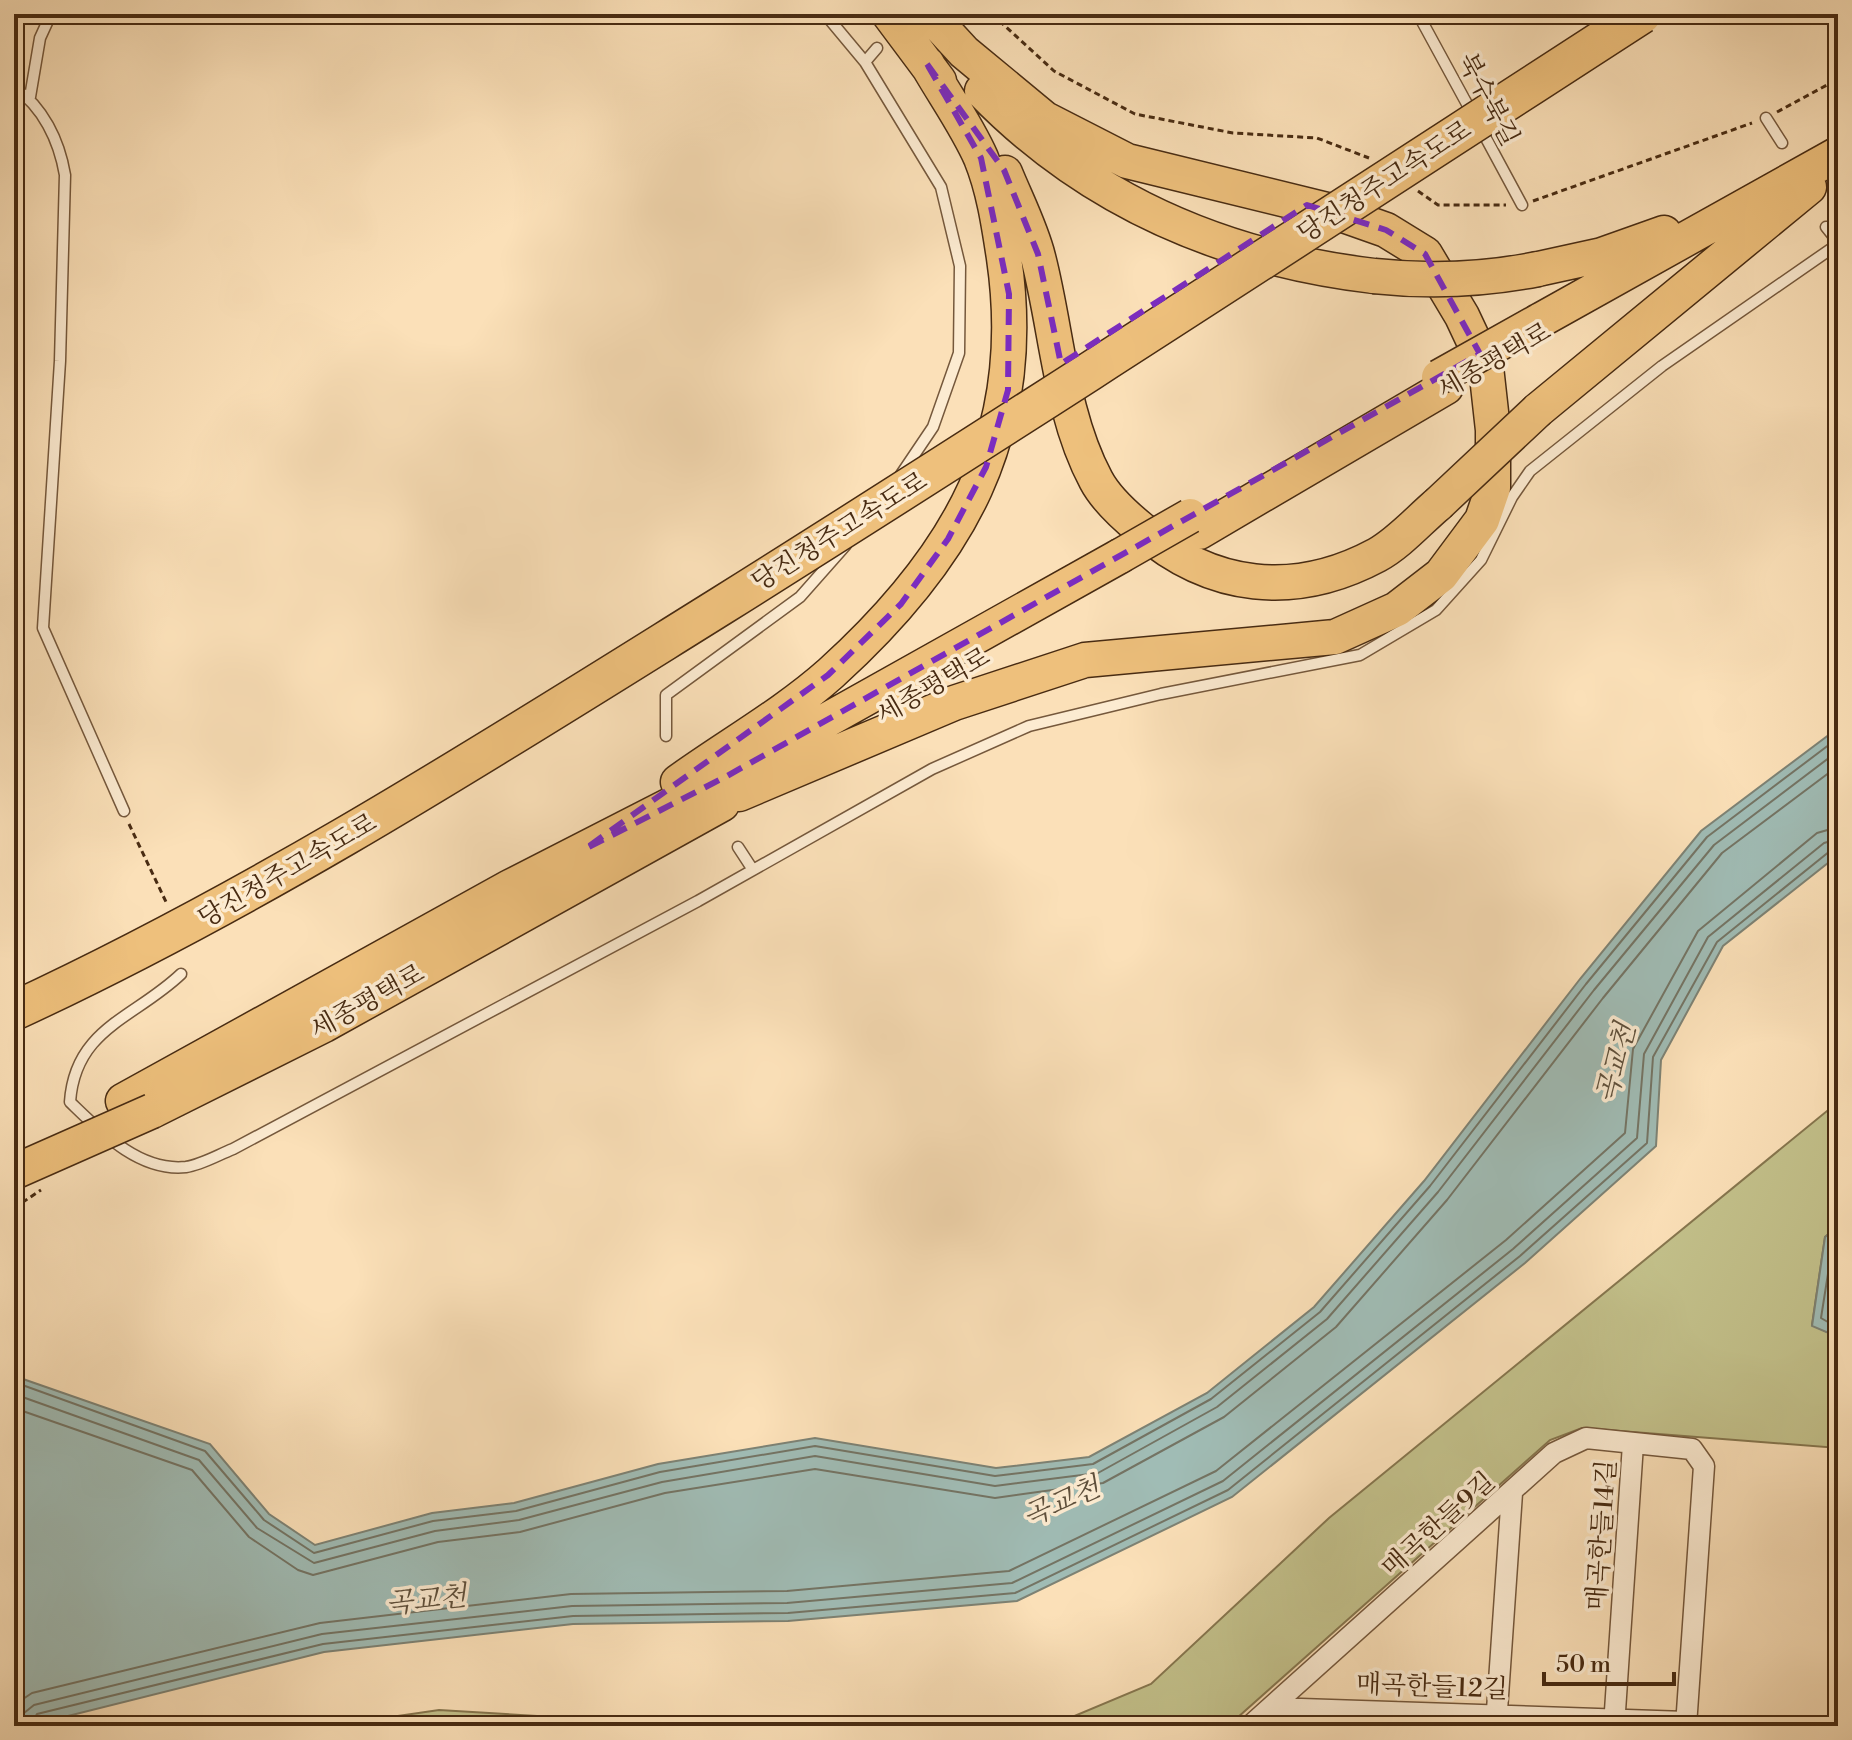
<svg xmlns="http://www.w3.org/2000/svg" width="1852" height="1740" viewBox="0 0 1852 1740" font-family="'Libre Bodoni','Noto Serif KR',serif">
  <style>
    .green { fill: #c3c18b; stroke: #86764e; stroke-width: 2 }
    .water { fill: #a0bcb5; stroke: #7d8274; stroke-width: 2 }
    .lines { fill: none; stroke-linecap: round; stroke-linejoin: round }
    .shore { stroke: #747464; stroke-width: 2 }
    .service-casing { stroke: #75583c; stroke-width: 13 }
    .minor-casing { stroke: #75583c; stroke-width: 23 }
    .trunk-casing { stroke: #482b12; stroke-width: 37 }
    .path { stroke: #482b12; stroke-width: 3; stroke-dasharray: 6 4; stroke-linecap: butt }
    .service { stroke: #fcebd1; stroke-width: 10 }
    .minor { stroke: #fcebd1; stroke-width: 20 }
    .trunk { stroke: #eec07c; stroke-width: 34 }
    .trunk-bridge-casing { stroke: #482b12; stroke-width: 37; stroke-linecap: butt }
    .motorway-bridge-casing { stroke: #482b12; stroke-width: 41; stroke-linecap: butt }
    .trunk-bridge { stroke: #eec07c; stroke-width: 34 }
    .motorway-bridge { stroke: #eec07c; stroke-width: 38 }
    .marked { fill: none; stroke: #7b2cbf; stroke-width: 6; stroke-dasharray: 16 10; stroke-linejoin: round }
    .labels { text-anchor: middle; stroke-width: 7; stroke-linejoin: round; paint-order: stroke }
    .street-label { font-size: 26px; fill: #482b12; stroke: #fcebd1 }
    .water-label { font-size: 28px; font-style: italic; fill: #5e4f3b; stroke: #fcebd1 }
  </style>
  <rect width="100%" height="100%" fill="#fbe0b8"/>
  <filter id="stains"><feTurbulence type="fractalNoise" baseFrequency=".0025" numOctaves="4"/><feColorMatrix values="0 0 0 0 .2 0 0 0 0 .09 0 0 0 0 .02 0 0 0 .5 -.17"/></filter>
  <radialGradient id="worn" r=".72"><stop offset=".6" stop-color="#630" stop-opacity="0"/><stop offset="1" stop-color="#630" stop-opacity=".3"/></radialGradient>
  <path class="green" d="M1838,1102V1226L1825,1237L1812,1325L1838,1337V1448L1582,1428L1550,1440L1228,1726H894L1065,1720L1151,1684L1329,1518Z
    M439,1710L704,1726H329Z"/>
  <path class="water" d="M1838,728V855L1723,946L1661,1060L1656,1146L1525,1263L1232,1497L1017,1601L788,1621L573,1624L324,1652L28,1726H14V1371L23,1379L210,1444L269,1514L315,1545L432,1513L514,1503L658,1464L815,1438L996,1468L1089,1457L1207,1393L1314,1307L1424,1181L1580,979L1701,831Z
    M1838,1226V1337L1812,1326L1825,1237Z"/>
  <g class="lines">
    <path class="shore" d="M1838,1236L1833,1242L1821,1318L1838,1328
      M14,1382L205,1451L264,1520L314,1553L433,1521L516,1511L660,1472L815,1446L995,1476L1093,1464L1211,1399L1320,1312L1430,1186L1586,984L1707,837L1838,738
      M14,1394L199,1460L257,1528L314,1563L435,1531L519,1520L662,1482L815,1456L995,1486L1098,1473L1217,1407L1327,1319L1438,1192L1594,990L1714,845L1838,751
      M14,1408L192,1470L249,1537L298,1570L313,1575L438,1542L520,1532L665,1493L815,1469L995,1498L1103,1483L1224,1417L1336,1327L1447,1200L1603,998L1722,853L1838,766
      M14,1705L32,1693L320,1623L571,1594L787,1591L1009,1571L1216,1471L1506,1240L1625,1133L1633,1049L1698,931L1817,833L1838,827
      M20,1726L24,1713L34,1705L322,1634L572,1606L787,1603L1012,1583L1223,1481L1513,1249L1637,1138L1644,1054L1708,937L1824,843L1838,839
      M30,1726L37,1714L323,1644L573,1616L788,1613L1015,1593L1228,1490L1520,1256L1647,1143L1653,1057L1717,942L1830,851L1838,849"/>
    <defs>
      <path id="service" d="M825,14L865,62L941,187L960,266L959,353L933,427L900,476
        M1418,14L1473,115
        M865,62L877,48
        M14,87C43,107 59,140 65,175L60,361L43,628L124,811
        M30,97L40,38L51,14
        M1766,118L1782,143
        M1481,129L1522,205
        M1826,227L1838,242
        M666,736V695L800,597L846,545
        M738,847L753,870
        M181,974C135,1018 75,1028 70,1102C101,1132 139,1172 186,1167C201,1165 218,1155 233,1149L698,901L932,769L1029,726L1161,694L1360,655L1436,610L1481,560L1512,497L1530,471L1662,366L1838,244"/>
      <path id="minor" d="M1271,1708L1686,1722
        M1496,1725L1512,1493
        M1250,1726L1554,1453L1586,1438L1692,1449L1704,1466L1686,1726
        M1614,1726L1633,1444"/>
      <path id="trunk" d="M889,14L939,81
        M982,91C1089,201 1222,258 1374,276
        M1005,173C1016,200 1031,229 1038,257C1057,330 1060,413 1096,480C1106,499 1125,516 1141,529C1211,590 1295,599 1377,555C1399,543 1419,520 1438,504
        M1538,269L1602,255L1664,233
        M1539,321L1838,154
        M1538,410L1809,187
        M1199,532L1446,387
        M678,782C728,746 785,714 831,673C959,557 1030,435 1004,258C999,225 994,190 981,158C967,126 944,94 927,64
        M739,794L954,703L1085,660L1335,637L1397,609L1441,575L1482,520L1493,488V430L1486,367L1462,316L1425,254L1386,230L1335,212L1127,161L1045,119L964,52L929,14
        M123,1101L510,887L727,776L1120,556
        M152,1111L324,1025L722,804"/>
    </defs>
    <use href="#service" class="service-casing"/>
    <use href="#minor" class="minor-casing"/>
    <use href="#trunk" class="trunk-casing"/>
    <path class="path" d="M992,14L1054,71L1135,114L1233,133L1317,138L1369,158
      M1777,112L1838,79
      M1418,191L1438,205H1506
      M1533,201L1752,123
      M129,824L167,904
      M14,1208L41,1190"/>
    <use href="#service" class="service"/>
    <use href="#minor" class="minor"/>
    <use href="#trunk" class="trunk"/>
    <defs>
      <path id="trunk-bridge" d="M1374,276C1430,282 1483,280 1538,269
        M1439,377L1539,321
        M1438,504L1538,410
        M1120,556L1190,516
        M14,1172L152,1111"/>
      <path id="motorway-bridge" d="M14,1011C262,896 490,750 721,606C1030,412 1336,212 1642,14"/>
    </defs>
    <use href="#trunk-bridge" class="trunk-bridge-casing"/>
    <use href="#motorway-bridge" class="motorway-bridge-casing"/>
    <use href="#trunk-bridge" class="trunk-bridge"/>
    <use href="#motorway-bridge" class="motorway-bridge"/>
  </g>
  <path class="marked" d="M927,64L1004,170L1038,254L1061,364L1307,205L1386,230L1425,254L1480,354L727,776L585,849L828,675L901,604L948,539L986,467L1008,390L1009,294L981,158Z"/>
  <g class="labels">
    <g class="street-label">
      <text transform="translate(1489 99) rotate(62)" y="9">북수북길</text>
      <text transform="translate(1384 181) rotate(-33)" y="9">당진청주고속도로</text>
      <text transform="translate(1494 360) rotate(-30)" y="9">세종평택로</text>
      <text transform="translate(839 531) rotate(-32)" y="9">당진청주고속도로</text>
      <text transform="translate(933 685) rotate(-30)" y="9">세종평택로</text>
      <text transform="translate(287 870) rotate(-30)" y="9">당진청주고속도로</text>
      <text transform="translate(367 1001) rotate(-29)" y="9">세종평택로</text>
      <text transform="translate(1438 1524) rotate(-42)" y="9">매곡한들9길</text>
      <text transform="translate(1601 1535) rotate(-86)" y="9">매곡한들14길</text>
      <text transform="translate(1432 1686) rotate(2)" y="9">매곡한들12길</text>
    </g>
    <g class="water-label">
      <text transform="translate(1615 1063) rotate(-75)" y="10">곡교천</text>
      <text transform="translate(1061 1501) rotate(-24)" y="10">곡교천</text>
      <text transform="translate(426 1599) rotate(-6)" y="10">곡교천</text>
    </g>
  </g>
  <rect width="1852" height="1740" fill="none" stroke="#fbe0b8" stroke-width="48"/>
  <rect x="16" y="16" width="1820" height="1708" fill="none" stroke="#482b12" stroke-width="4"/>
  <rect x="24" y="24" width="1804" height="1692" fill="none" stroke="#482b12" stroke-width="2"/>
  <path d="M1544 1672v12h130v-12" fill="none" stroke="#482b12" stroke-width="4"/>
  <text x="1556" y="1672" font-size="24" fill="#482b12" stroke="#fcebd1" stroke-width="6" paint-order="stroke">50 m</text>
  <rect width="100%" height="100%" filter="url(#stains)"/>
  <rect width="100%" height="100%" fill="url(#worn)"/>
</svg>
